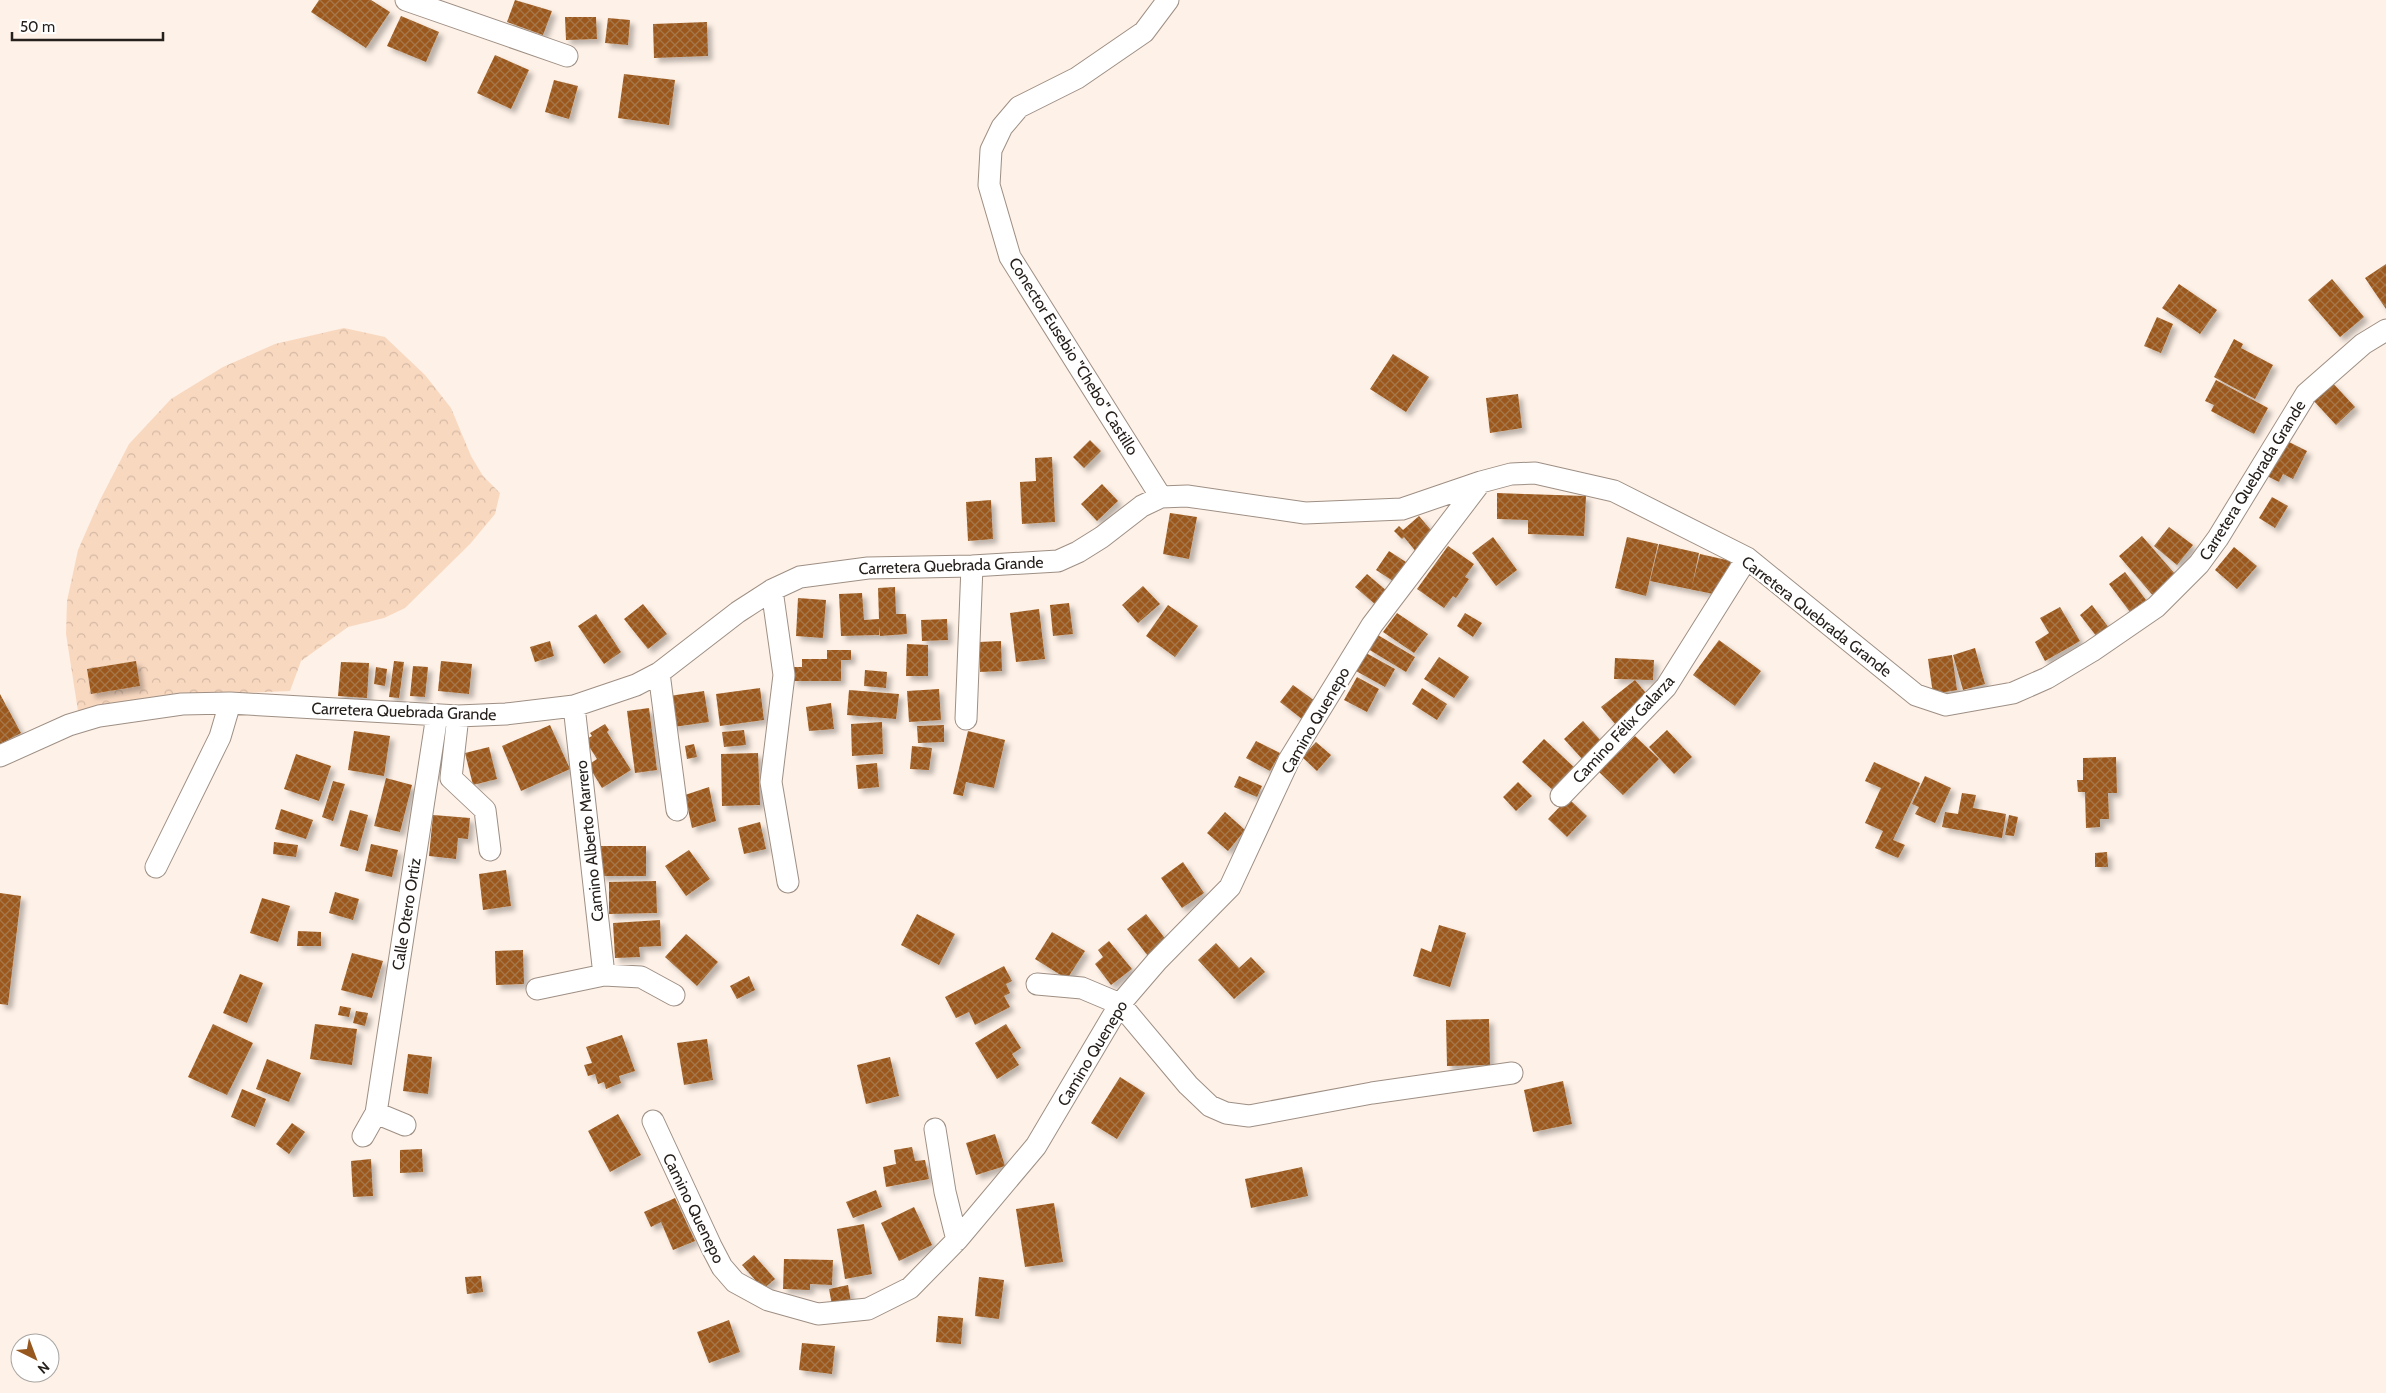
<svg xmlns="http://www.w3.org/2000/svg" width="2386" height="1393" viewBox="0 0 2386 1393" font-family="Cabin,sans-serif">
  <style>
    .park { fill: url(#park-crowns) }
    .building { fill: url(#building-cross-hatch); filter: url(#shadow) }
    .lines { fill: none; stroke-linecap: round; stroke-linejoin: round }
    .minor-casing { stroke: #9e8f84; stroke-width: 23 }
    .minor { stroke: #fff; stroke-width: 21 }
    .labels { text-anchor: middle; stroke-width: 5; stroke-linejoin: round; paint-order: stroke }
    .street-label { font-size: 16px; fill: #26201c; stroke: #fff }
  </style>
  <defs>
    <pattern id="park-crowns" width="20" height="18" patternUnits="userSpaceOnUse" patternTransform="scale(1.25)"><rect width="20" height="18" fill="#f9d8c0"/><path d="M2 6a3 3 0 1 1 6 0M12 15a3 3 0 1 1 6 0" fill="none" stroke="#d5b9a4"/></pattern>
    <pattern id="building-cross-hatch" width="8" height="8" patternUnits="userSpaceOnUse" patternTransform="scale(1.25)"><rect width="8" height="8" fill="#9c591b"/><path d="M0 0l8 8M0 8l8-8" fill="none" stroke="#a6774b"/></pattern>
    <filter id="shadow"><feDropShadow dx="4.5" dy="4.5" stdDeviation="2.5" flood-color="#0004"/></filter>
  </defs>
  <rect width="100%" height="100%" fill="#fef1e7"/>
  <path class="park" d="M344,328L385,337L425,375L451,408L471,456L483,476L500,493L495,514L470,544L405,608L384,618L348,627L301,661L290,691L152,697L78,711L66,634L67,601L78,550L100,500L129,444L171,399L223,367L275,344Z"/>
  <path class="building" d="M319,0H371L390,12L366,48L311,12Z
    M515,0L552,11L543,35L507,22Z
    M401,16L439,32L426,62L387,46Z
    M565,17H596L597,39L566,40Z
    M608,18L630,20L628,45L605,43Z
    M707,22L708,56L654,58L653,24Z
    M495,55L529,70L511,109L477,93Z
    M624,74L675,80L669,125L618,118Z
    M554,80L578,86L569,119L545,112Z
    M2386,264V309L2365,278Z
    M2332,279L2364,317L2340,337L2308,300Z
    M2179,284L2217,310L2200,334L2162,308Z
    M2157,317L2173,324L2161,353L2144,346Z
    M2234,339L2243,344L2241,348L2273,365L2255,399L2214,377Z
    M1393,354L1429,377L1406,412L1370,389Z
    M2216,380L2268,408L2254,434L2211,411L2214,405L2205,401Z
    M2331,381L2355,407L2336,425L2312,399Z
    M1518,394L1522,428L1490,433L1486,398Z
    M2283,439L2307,451L2293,479L2283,474L2279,482L2265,475Z
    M1090,440L1101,451L1084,468L1073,457Z
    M1052,457L1055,522L1022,524L1020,482L1036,481L1035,458Z
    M1102,484L1118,501L1097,521L1081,504Z
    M1497,493L1586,496L1584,536L1528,534V520L1497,519Z
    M2272,497L2288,506L2275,528L2259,518Z
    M991,500L993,539L968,541L966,502Z
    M1170,513L1197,517L1189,559L1163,554Z
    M1419,516L1436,536L1417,553L1404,537L1402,539L1394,531L1399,526L1403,530Z
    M2169,527L2193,545L2177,565L2154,546Z
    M2142,536L2175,574L2162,586L2165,589L2155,598L2119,556Z
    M1493,537L1517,570L1496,586L1472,553Z
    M1627,537L1658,544L1646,596L1615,588Z
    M1659,544L1699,553L1692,586L1700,554L1731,561L1723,596L1650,581Z
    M1448,546L1474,564L1465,577L1469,579L1456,598L1453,596L1444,608L1417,589Z
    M2234,547L2257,566L2237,589L2215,570Z
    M1389,551L1409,564L1396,583L1376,570Z
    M2125,572L2146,600L2130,612L2109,584Z
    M1367,574L1388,592L1376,605L1355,587Z
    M1143,586L1160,604L1138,623L1122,605Z
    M895,587L896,614H906L907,634L880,636L879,626V635L841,636L839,594L862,593L864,620L879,619L878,588Z
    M798,598L826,600L823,638L796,636Z
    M1069,603L1073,634L1053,636L1050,605Z
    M643,604L667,634L648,649L624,619Z
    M1168,605L1198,626L1175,657L1146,636Z
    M2092,605L2109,628L2097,637L2080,615Z
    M2060,607L2080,641L2045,661L2035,642L2049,633L2040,618Z
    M1039,609L1045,659L1016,662L1010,613Z
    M1397,613L1428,634L1414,653L1383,632Z
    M1465,613L1482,623L1473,637L1457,626Z
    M596,614L621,652L604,664L578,626Z
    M947,619L948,640L922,641L921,620Z
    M1376,634L1415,657L1406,672L1368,649Z
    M1719,640L1761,671L1735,706L1693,675Z
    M550,641L554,656L535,662L530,647Z
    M1001,641L1002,671L980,672L979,642Z
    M907,644L928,645V676H906Z
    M1975,648L1985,684L1963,690L1953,655Z
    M827,650H851V660H841V681H792L793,667H802V659H827Z
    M1366,653L1395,669L1385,687L1356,671Z
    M1952,655L1957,690L1933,694L1928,659Z
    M1439,657L1469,677L1454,698L1424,679Z
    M1615,658L1654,660L1653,680L1614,679Z
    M136,661L140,686L91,694L87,669Z
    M394,661L404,662L399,698L389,697Z
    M441,661L472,664L469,694L438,691Z
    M341,662L369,663L367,698L338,696Z
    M413,666L428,667L425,697L410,696Z
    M376,667L387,669L385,686L374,684Z
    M865,670L887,672L886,688L864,686Z
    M1357,677L1379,689L1367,712L1344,700Z
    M1635,680L1650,698L1616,725L1601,707Z
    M1293,685L1315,701L1302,719L1280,702Z
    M760,688L764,720L720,726L716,694Z
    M1422,688L1447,704L1437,720L1412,704Z
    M939,689L941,720L909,722L907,691Z
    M849,690L899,694L896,719L847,715Z
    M704,691L709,722L673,727L669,696Z
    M0,694L21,733L0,744Z
    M831,703L834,729L809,731L806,707Z
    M649,708L657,770L635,773L627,711Z
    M1583,721L1603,743L1584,761L1564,739Z
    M882,722L883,754L852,756L851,724Z
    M605,724L609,730L607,732L631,770L602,788L588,765L597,759L585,740L592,736L590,733Z
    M550,725L570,769L521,791L502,746Z
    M944,725V742L918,743L917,726Z
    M744,730L746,745L724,747L722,732Z
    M1667,730L1692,757L1674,774L1649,747Z
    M354,731L390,736L384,776L348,770Z
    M968,731L1005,740L994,788L966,782L963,796L953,794Z
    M1635,736L1659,759L1623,795L1599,772Z
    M1544,739L1577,770L1556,793L1522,762Z
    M1256,741L1280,753L1270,771L1246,758Z
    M1316,742L1331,755L1317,771L1302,757Z
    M694,744L697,757L687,759L685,746Z
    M912,746L932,748L929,770L910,769Z
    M489,747L497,779L473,785L465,753Z
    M758,753L760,805L722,806L721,754Z
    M296,754L331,766L319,801L284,789Z
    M2116,757L2117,793H2108L2109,819H2100V827L2086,828L2085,792H2078L2077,780H2083V758Z
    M1874,762L1920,783L1893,840L1905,845L1898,858L1875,848L1883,831L1865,823L1881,788L1865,781Z
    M877,763L879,787L858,789L856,765Z
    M1239,776L1262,786L1257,797L1234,787Z
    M1925,776L1951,788L1935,823L1915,814L1919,807L1912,804Z
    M386,778L412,785L400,832L374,826Z
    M333,781L345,784L333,821L322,817Z
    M1518,782L1532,796L1516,811L1503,797Z
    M709,787L716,821L692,828L685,795Z
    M1962,793L1976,795L1973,808L2006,814L2002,838L1942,827L1945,812L1958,814Z
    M1568,798L1587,816L1567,837L1548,819Z
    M281,809L313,820L306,839L275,829Z
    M350,810L368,815L358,851L340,846Z
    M1225,812L1245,830L1228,851L1207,833Z
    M433,815L470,818L468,839L458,838L456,859L429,856Z
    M2009,815L2018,817L2014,836L2005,835Z
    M760,822L766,849L744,854L738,828Z
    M274,842L298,845L296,857L273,854Z
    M371,844L398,850L392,877L365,871Z
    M600,846H646V876H600Z
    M689,850L710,879L686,896L665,866Z
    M2107,852L2108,867H2095V853Z
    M1183,862L1204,893L1182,908L1161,878Z
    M506,870L511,906L483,910L479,874Z
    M656,881L657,913L609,914V882Z
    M335,892L359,899L353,920L329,913Z
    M0,893L21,896L8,1005L0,1004Z
    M262,898L290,906L278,942L250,933Z
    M917,914L955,934L939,965L901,945Z
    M1146,914L1167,941L1148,956L1127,929Z
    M660,920L661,946L639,947L640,957L615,958L613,923Z
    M1439,925L1466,933L1450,987L1413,976L1421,948L1431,952Z
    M298,931L321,932V946H297Z
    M1052,932L1085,951L1067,979L1035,959Z
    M686,934L718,962L697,986L665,957Z
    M1109,941L1132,969L1111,985L1095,964L1103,957L1098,950Z
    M1216,943L1239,968L1251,957L1265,972L1234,999L1198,960Z
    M523,950L524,984L496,985L495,951Z
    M352,953L383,961L372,998L341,990Z
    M1004,966L1012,981L1006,984L1010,993L1004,996L1010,1007L975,1025L969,1012L956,1018L945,997Z
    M240,974L263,983L247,1023L223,1013Z
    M749,976L755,990L737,999L730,986Z
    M340,1006L351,1008L349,1017L338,1015Z
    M356,1011L368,1013L365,1026L353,1023Z
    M1489,1019L1490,1065L1447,1066L1446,1020Z
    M213,1024L253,1043L227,1095L188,1077Z
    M315,1024L357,1029L352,1065L310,1059Z
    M1006,1024L1021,1048L1012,1054L1019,1065L997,1079L975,1043Z
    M622,1035L635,1071L619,1076L621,1083L606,1089L604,1082L598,1084L595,1074L588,1076L584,1065L592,1063L586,1047Z
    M707,1039L713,1080L684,1085L677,1043Z
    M408,1054L432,1057L428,1094L403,1091Z
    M890,1057L899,1096L866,1104L857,1065Z
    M267,1059L301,1073L289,1102L256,1089Z
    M1120,1077L1145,1093L1117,1139L1091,1123Z
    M1563,1081L1572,1124L1533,1132L1524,1090Z
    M242,1089L266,1099L255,1127L231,1117Z
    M618,1114L641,1155L610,1172L588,1131Z
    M292,1123L305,1132L289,1154L276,1144Z
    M995,1134L1005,1166L976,1175L966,1143Z
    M912,1147L915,1161L925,1160L929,1179L886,1187L883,1167L896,1164L894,1150Z
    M422,1149L423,1172L400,1173V1150Z
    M371,1159L373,1196L353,1197L351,1161Z
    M1302,1167L1308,1196L1251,1208L1245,1179Z
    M876,1190L882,1207L853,1218L846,1202Z
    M675,1198L695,1241L673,1250L661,1222L651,1227L644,1212Z
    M1054,1203L1063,1262L1025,1267L1016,1209Z
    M914,1207L932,1245L899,1261L881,1223Z
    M864,1224L872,1274L845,1279L837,1229Z
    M754,1255L775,1279L763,1289L742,1265Z
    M784,1259L833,1260L832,1285L810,1284V1290L783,1289Z
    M481,1276L483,1292L467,1294L465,1277Z
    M979,1277L1004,1280L999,1319L975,1316Z
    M848,1285L851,1302L832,1305L829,1289Z
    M938,1316L963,1318L961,1344L936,1342Z
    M729,1320L740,1352L709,1363L697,1332Z
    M802,1343L835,1346L832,1374L799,1370Z"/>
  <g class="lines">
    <defs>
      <path id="minor" d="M406,0L567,56
        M1161,497L1010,257L989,185L991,150L1002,127L1019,107L1077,78L1144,32L1168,0
        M772,590L784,675L771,782L788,882
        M659,673L677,810
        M574,706L604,975
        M458,716L451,778L485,810L490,850
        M966,719L972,566
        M0,756L69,725L99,716L182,704L230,703L458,716L506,714L574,706L636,685L659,673L738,612L772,590L800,577L868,568L972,566L1058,561L1078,552L1102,537L1142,506L1161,497L1187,496L1305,513L1402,509L1481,482L1511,474L1535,473L1614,491L1747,558L1916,695L1946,705L2013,693L2047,678L2092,651L2156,607L2199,564L2218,538L2306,394L2363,344L2386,330
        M1561,796L1666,687L1747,558
        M156,867L220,737L230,703
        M1037,984L1082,988L1120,1004L1188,1085L1210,1106L1226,1113L1249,1116L1372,1093L1512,1073
        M537,989L604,975L641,977L674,995
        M376,1113L437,715
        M653,1121L711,1246L722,1267L735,1282L768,1300L818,1314L868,1309L910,1288L957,1240L1036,1146L1120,1004L1157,961L1230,887L1289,760L1372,625L1480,483
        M935,1129L945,1192L957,1240
        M363,1136L376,1113L405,1125"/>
    </defs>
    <use href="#minor" class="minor-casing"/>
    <use href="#minor" class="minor"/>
  </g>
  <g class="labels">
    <g class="street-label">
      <text transform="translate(1074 356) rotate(58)" y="6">Conector Eusebio "Chebo" Castillo</text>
      <text transform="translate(2252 480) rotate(-58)" y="6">Carretera Quebrada Grande</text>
      <text transform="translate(951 565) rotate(-2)" y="6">Carretera Quebrada Grande</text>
      <text transform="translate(1817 616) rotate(38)" y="6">Carretera Quebrada Grande</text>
      <text transform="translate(404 711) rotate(2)" y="6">Carretera Quebrada Grande</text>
      <text transform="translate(1315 720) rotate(-60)" y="6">Camino Quenepo</text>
      <text transform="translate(1623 729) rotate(-47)" y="6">Camino Félix Galarza</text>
      <text transform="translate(589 841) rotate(-96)" y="6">Camino Alberto Marrero</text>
      <text transform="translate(406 914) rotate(-81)" y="6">Calle Otero Ortiz</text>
      <text transform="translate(1092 1053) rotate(-59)" y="6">Camino Quenepo</text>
      <text transform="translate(694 1208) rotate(64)" y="6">Camino Quenepo</text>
    </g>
  </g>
  <g transform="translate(35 1358) rotate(138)"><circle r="24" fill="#ffffff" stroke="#a8a6a4"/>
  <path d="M0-4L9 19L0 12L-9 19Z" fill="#97581f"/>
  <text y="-8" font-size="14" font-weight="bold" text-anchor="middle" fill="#26201c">N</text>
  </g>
  <path d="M12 32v8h151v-8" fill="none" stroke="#26201c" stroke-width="2.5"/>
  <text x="20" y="32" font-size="15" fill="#26201c" stroke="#ffffff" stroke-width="4" paint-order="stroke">50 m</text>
</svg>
